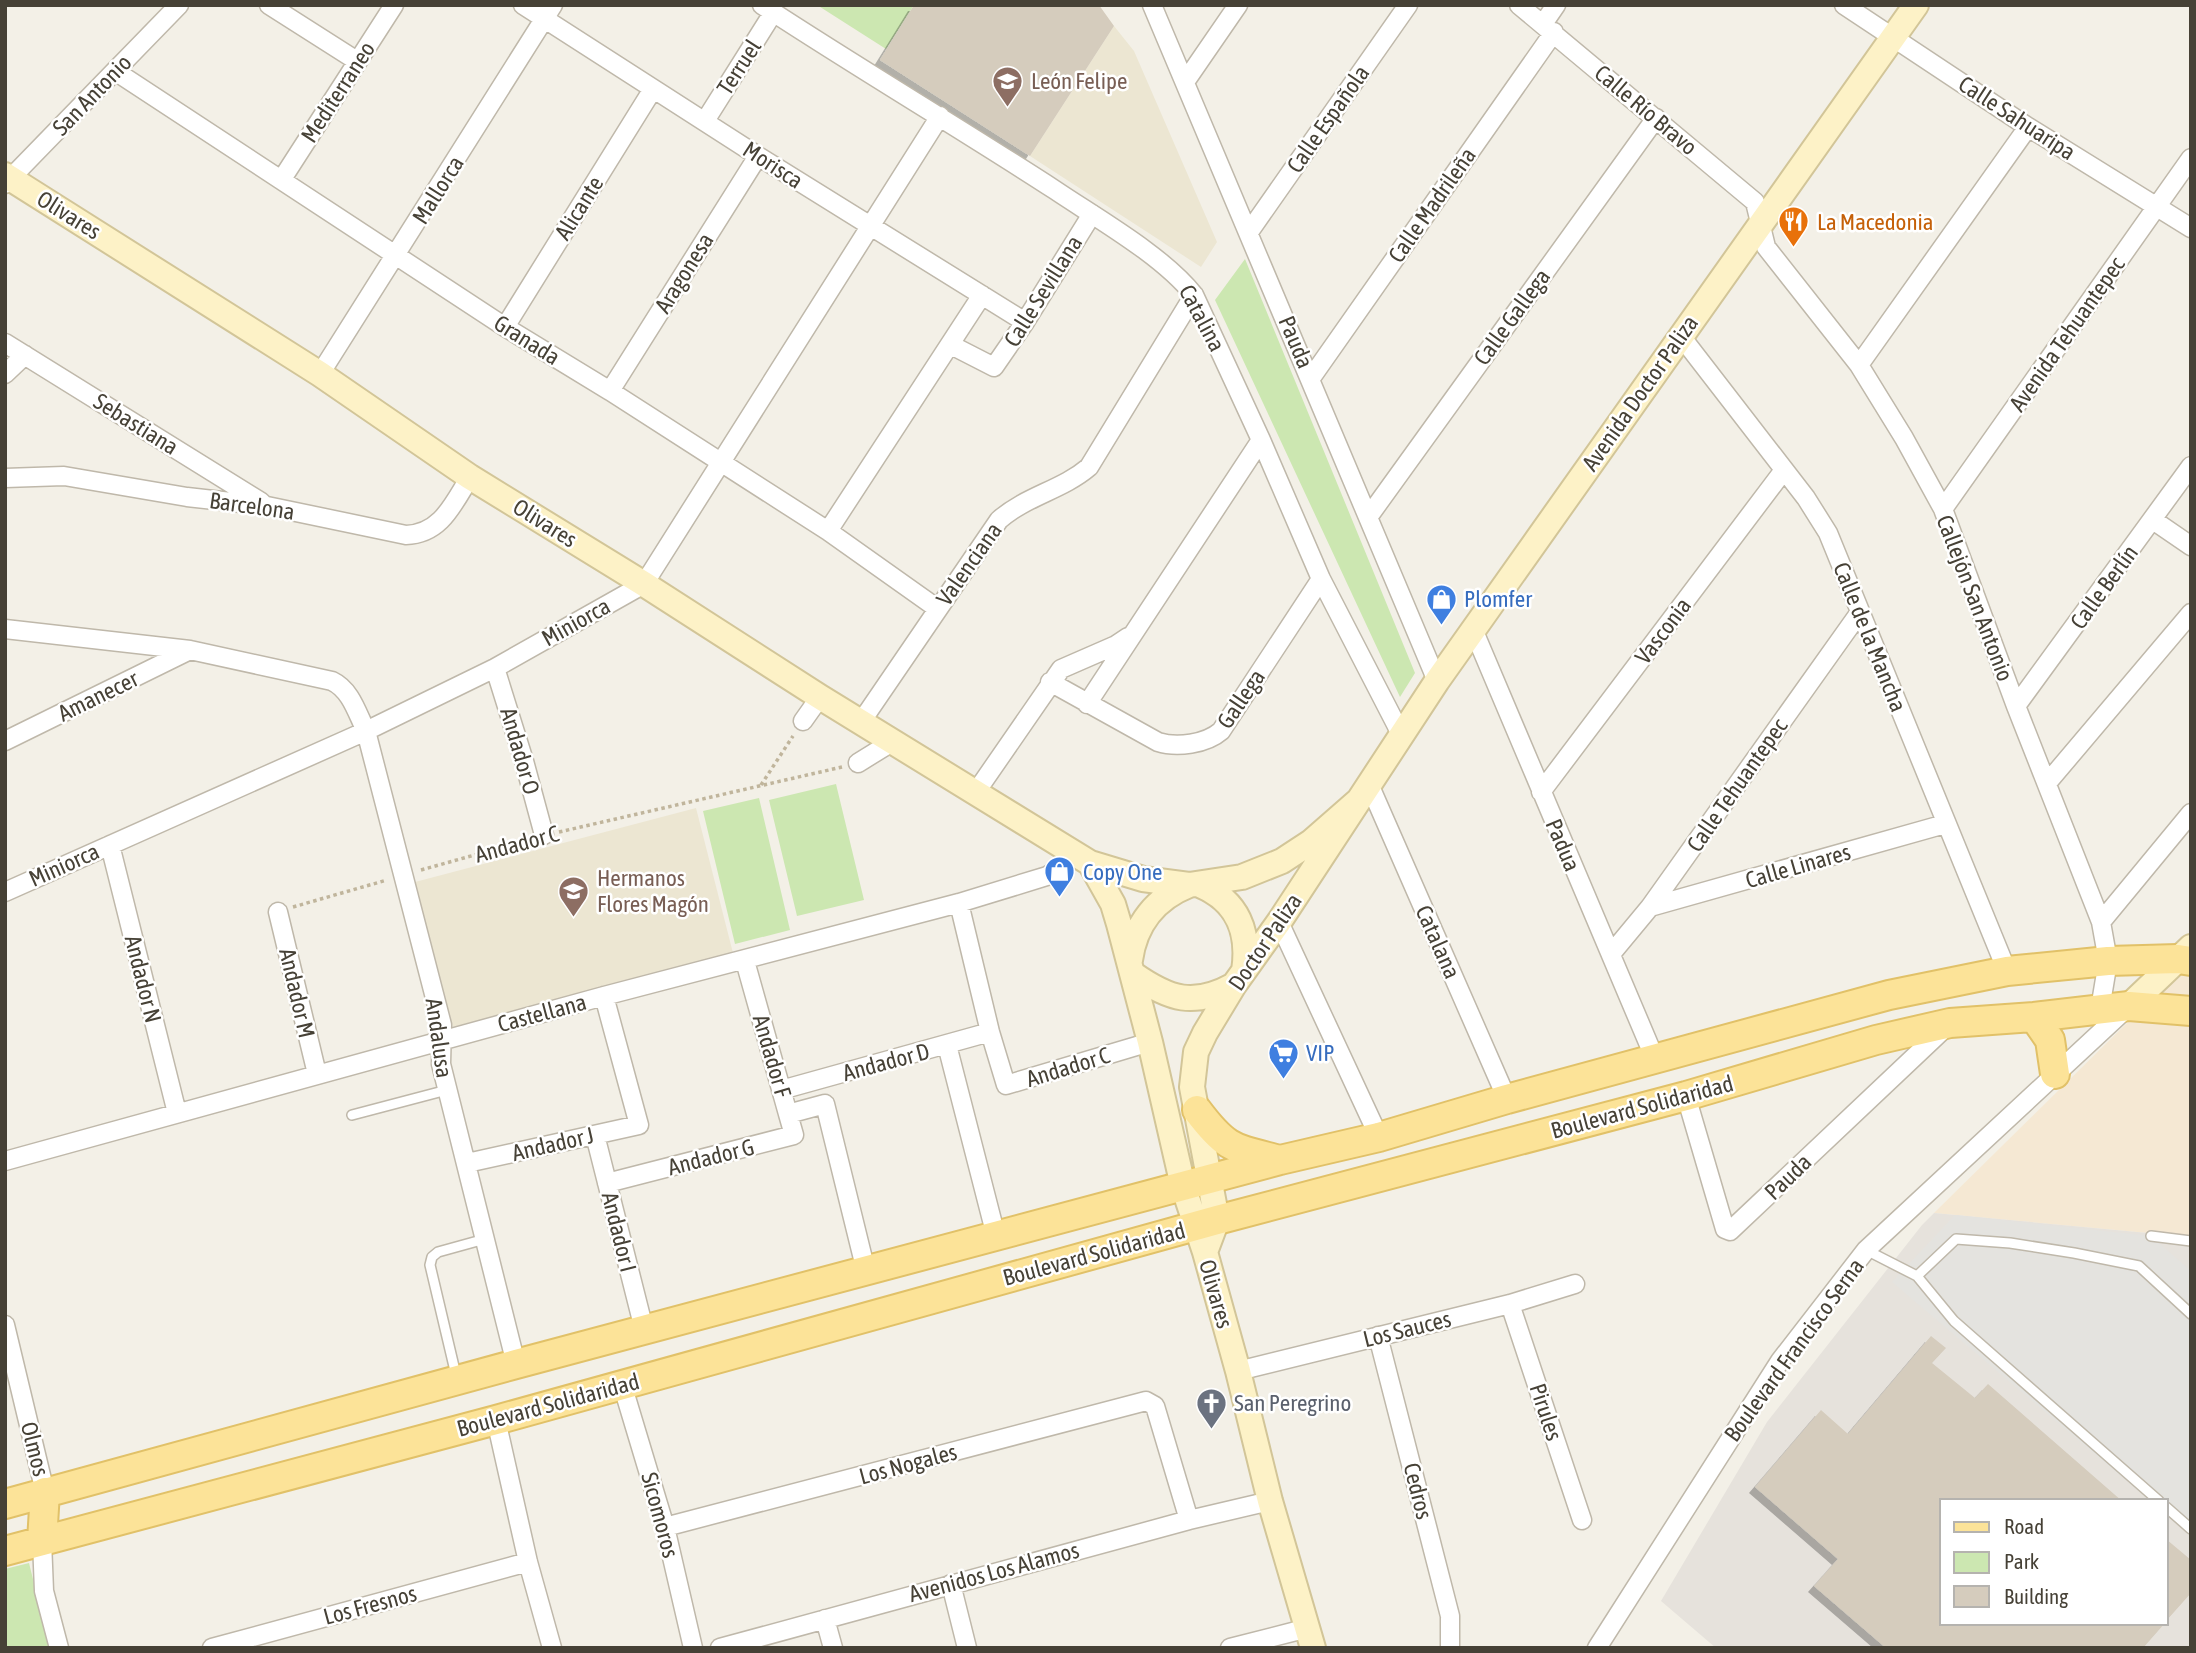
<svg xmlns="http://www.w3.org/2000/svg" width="2196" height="1653" viewBox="0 0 2196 1653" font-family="'Asap Condensed',sans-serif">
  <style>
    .commercial { fill: #f5e8d3 }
    .industrial { fill: #e6e2dc; fill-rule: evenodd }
    .education { fill: #ece6d2 }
    .green { fill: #cce7b1 }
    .parking { fill: #e4e3df }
    .building { fill: #d5ccbd; filter: url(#shadow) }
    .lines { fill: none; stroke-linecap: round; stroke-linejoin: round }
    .lane-casing { stroke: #bfb8aa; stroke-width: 12 }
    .street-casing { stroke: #bfb8aa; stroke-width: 21 }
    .secondary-casing { stroke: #d2c598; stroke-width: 28 }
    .primary-casing { stroke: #e1c168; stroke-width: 32 }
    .path { stroke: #c0b59c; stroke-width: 3.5; stroke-dasharray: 3.5 3.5; stroke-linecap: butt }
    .lane { stroke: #fff; stroke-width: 9 }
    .street { stroke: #fff; stroke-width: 18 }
    .secondary { stroke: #fdf2c7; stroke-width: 24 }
    .primary { stroke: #fce398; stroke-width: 28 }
    .labels { text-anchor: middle; stroke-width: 5; stroke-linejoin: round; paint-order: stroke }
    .street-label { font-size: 23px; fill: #464136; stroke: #fff }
    .education-label { font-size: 23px; fill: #785e54; stroke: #fff; text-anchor: start }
    .food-label { font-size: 23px; fill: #c56008; stroke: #fff; text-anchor: start }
    .shop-label { font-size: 23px; fill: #366cbe; stroke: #fff; text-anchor: start }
    .worship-label { font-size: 23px; fill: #5b616d; stroke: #fff; text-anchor: start }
  </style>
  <defs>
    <filter id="shadow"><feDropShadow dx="-6" dy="6" stdDeviation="0" flood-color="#0004"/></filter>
  </defs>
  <rect width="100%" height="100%" fill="#f3f0e7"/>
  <path class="commercial" d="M2191,960V1237L1934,1213Z"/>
  <path class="industrial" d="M1934,1213L2191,1237V1648H1716L1661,1601L1767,1422L1922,1225ZM1942,1501H2166V1623H1942Z"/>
  <path class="education" d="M1114,26L1134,51L1217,242L1201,267L1030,156Z
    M696,808L733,953L453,1027L415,882Z"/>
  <path class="green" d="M817,5H914L886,49Z
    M1245,259L1415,673L1400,697L1215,300Z
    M836,784L864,900L797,916L769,800Z
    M759,798L790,930L735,944L703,811Z
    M29,1563L50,1648H5V1569Z"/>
  <path class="parking" d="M1955,1215L2151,1236L2191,1271V1535L2166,1514V1501H2150L1892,1282Z"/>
  <path class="building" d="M914,5H1099L1114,26L1030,156L880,60Z
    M1931,1336L1946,1348L1932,1363L1975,1398L1988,1384L2122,1501H1942V1623H2165L2143,1648H1886L1814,1586L1838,1559L1755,1487L1821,1410L1848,1434Z
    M2166,1539L2191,1560V1593L2166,1621Z"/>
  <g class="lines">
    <defs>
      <path id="lane" d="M352,1115L447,1090
        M2151,1236L2191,1241
        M1866,1250L1917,1276
        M456,1375L430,1265L432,1257L438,1252L485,1239
        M2159,1501L1954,1321L1917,1276L1956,1239L2010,1243L2074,1253L2139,1266L2191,1314
        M2166,1507L2191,1529"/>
      <path id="street" d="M269,5L357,61
        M523,5L758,156L1025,322
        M762,5C858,68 958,127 1055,190C1098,219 1162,255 1194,295L1261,440L1321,579L1401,734
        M1152,5L1437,681
        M1519,5L1755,202L1766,247L1859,365L1904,438L1943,509L2016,706L2101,922L2108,961L2100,1009
        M1844,5L2028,127L2191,228
        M1543,24L1556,5
        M115,71L505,327L610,391L828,531L938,609
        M1185,82L1238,5
        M705,121L773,13
        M282,179L394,5
        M5,184L179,5
        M1249,232L1408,5
        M505,327L653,89
        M1680,335L1806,498L1828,533L2007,971
        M5,343L261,502
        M951,345L994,367L1025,322L1092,214
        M1859,365L2028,127
        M5,374L25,355
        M320,374L553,5
        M1311,378L1554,32
        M610,391L758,156
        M5,478L64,476L187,497L267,506L406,535C441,534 453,504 470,477
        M1943,509L2191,158
        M1369,516L1656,118
        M2153,520L2191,546
        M828,531L982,295
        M5,629L190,650L332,681C351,690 357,713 366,731L442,1025L441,1064L516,1364
        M1473,629L1655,1059
        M495,668L524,761L544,835
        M1050,682L1158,742C1177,748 1206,744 1221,731L1321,579
        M1087,704L1261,440
        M2016,706L2191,466
        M803,721L820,697
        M861,722L999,520C1026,496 1062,490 1089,467L1194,295
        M5,741L190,650
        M858,763L892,742
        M2048,782L2191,613
        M1369,784L1507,1099
        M976,792L1061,669L1116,645L1128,637
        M1541,792L1784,470
        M110,845L177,1113
        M5,892L366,731L495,668L644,584L940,116
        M959,903L990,1032L1006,1085L1150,1042
        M1650,907L1945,824
        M278,912L317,1074
        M1279,922L1379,1137
        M2101,922L2191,813
        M1611,954L1650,907L1860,612
        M745,961L788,1114L825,1104L866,1271
        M947,1045L996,1236
        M781,1090L990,1032
        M1686,1096L1725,1229L1730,1231L1947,1026
        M595,1135L644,1329
        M5,1161L604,996L959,903L1047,876L1058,869L1073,854
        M467,1163L639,1125L604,996
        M607,1183L794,1135L788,1114
        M1510,1304L1582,1520
        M5,1325L45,1492
        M1378,1336L1450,1616V1648
        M1238,1371L1510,1304L1575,1284
        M622,1384L665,1527L693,1648
        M496,1420L528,1562L552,1648
        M665,1527L1146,1401L1155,1406L1189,1520
        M42,1541L44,1591L59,1648
        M951,1584L967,1648
        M825,1619L833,1648
        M212,1648L528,1562
        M720,1648L1189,1520L1270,1501
        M1230,1648L1308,1628
        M1597,1648L1780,1361L1866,1250L2129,1006"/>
      <path id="secondary" d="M5,175L320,374L470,477L644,584L820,697L1090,863L1143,879L1189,885L1242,877L1282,861L1311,842L1359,800
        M1090,863L1113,904L1119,924L1150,1042L1183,1186L1205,1252L1238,1371L1270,1501L1313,1648
        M1200,885C1238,901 1250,932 1244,971
        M1130,960C1135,924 1156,898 1189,885
        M1133,974C1170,1000 1194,1007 1234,985
        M2129,1006L2191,947
        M1205,1252L1217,1220L1192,1087L1196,1052L1205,1033L1234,985L1279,922L1437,681L1916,5"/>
      <path id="primary" d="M2034,1017L2050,1040L2055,1074
        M1197,1110C1227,1150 1234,1148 1280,1160
        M5,1504L516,1364L1280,1160L1379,1137L1507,1099L1889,995L2007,971L2108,961L2178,959L2191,961
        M42,1541L45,1492
        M5,1551L496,1420L1217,1220L1686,1096L1876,1040L1950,1023L2034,1017L2129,1006L2191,1011"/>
    </defs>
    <use href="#lane" class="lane-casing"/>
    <use href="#street" class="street-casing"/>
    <use href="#secondary" class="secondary-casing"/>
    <use href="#primary" class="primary-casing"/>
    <path class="path" d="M761,785L793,736
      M559,832L842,767
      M421,870L528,840
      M293,907L387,880"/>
    <use href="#lane" class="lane"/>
    <use href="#street" class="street"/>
    <use href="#secondary" class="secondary"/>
    <use href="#primary" class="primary"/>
  </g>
  <defs>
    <symbol id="school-pin" viewBox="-11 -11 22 30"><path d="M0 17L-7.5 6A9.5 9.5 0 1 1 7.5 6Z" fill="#8d6e63" stroke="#fff"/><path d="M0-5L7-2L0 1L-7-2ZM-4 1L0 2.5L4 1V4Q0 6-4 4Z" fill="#fff"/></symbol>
    <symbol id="restaurant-pin" viewBox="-11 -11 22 30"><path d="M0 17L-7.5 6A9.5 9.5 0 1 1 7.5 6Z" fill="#e8710a" stroke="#fff"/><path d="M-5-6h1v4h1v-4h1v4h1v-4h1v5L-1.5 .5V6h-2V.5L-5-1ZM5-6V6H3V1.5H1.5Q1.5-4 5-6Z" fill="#fff"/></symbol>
    <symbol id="shop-pin" viewBox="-11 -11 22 30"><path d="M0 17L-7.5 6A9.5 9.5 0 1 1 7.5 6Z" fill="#3f7fe0" stroke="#fff"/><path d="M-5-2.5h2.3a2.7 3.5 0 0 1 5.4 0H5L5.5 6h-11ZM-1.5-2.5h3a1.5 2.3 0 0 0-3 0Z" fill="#fff"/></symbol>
    <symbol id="supermarket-pin" viewBox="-11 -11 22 30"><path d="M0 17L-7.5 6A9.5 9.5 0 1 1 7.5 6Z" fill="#3f7fe0" stroke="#fff"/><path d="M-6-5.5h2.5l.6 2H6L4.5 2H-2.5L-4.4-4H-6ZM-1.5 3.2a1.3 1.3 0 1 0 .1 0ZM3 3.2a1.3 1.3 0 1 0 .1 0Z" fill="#fff"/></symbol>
    <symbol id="church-pin" viewBox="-11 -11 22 30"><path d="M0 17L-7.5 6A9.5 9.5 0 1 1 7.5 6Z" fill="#6b7280" stroke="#fff"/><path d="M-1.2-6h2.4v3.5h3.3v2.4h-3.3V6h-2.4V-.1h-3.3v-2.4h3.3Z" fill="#fff"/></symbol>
  </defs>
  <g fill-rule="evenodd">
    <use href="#school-pin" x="990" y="64" width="35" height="47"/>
    <use href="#restaurant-pin" x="1776" y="204" width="35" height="47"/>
    <use href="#shop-pin" x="1424" y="582" width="35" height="47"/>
    <use href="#shop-pin" x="1042" y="854" width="35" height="47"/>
    <use href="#school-pin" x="556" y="874" width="35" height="47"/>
    <use href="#supermarket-pin" x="1266" y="1036" width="35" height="47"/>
    <use href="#church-pin" x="1194" y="1386" width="35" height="47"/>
  </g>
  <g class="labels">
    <g class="street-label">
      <text transform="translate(739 67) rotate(-57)" y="8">Terruel</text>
      <text transform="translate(338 92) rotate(-57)" y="8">Mediterraneo</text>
      <text transform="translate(92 95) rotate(-46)" y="8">San Antonio</text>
      <text transform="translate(1646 110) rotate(40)" y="8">Calle Río Bravo</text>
      <text transform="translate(2017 118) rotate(33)" y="8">Calle Sahuaripa</text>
      <text transform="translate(1328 119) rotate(-55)" y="8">Calle Española</text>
      <text transform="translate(773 165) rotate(33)" y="8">Morisca</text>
      <text transform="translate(438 190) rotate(-58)" y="8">Mallorca</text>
      <text transform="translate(1432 205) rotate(-55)" y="8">Calle Madrileña</text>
      <text transform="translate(579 208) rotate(-58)" y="8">Alicante</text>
      <text transform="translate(69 215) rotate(32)" y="8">Olivares</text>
      <text transform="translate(684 273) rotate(-58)" y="8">Aragonesa</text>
      <text transform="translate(1043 291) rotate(-58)" y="8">Calle Sevillana</text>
      <text transform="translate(1512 317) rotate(-54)" y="8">Calle Gallega</text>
      <text transform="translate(1202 318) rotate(62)" y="8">Catalina</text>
      <text transform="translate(2067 334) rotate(-55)" y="8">Avenida Tehuantepec</text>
      <text transform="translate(527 340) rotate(32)" y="8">Granada</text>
      <text transform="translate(1296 342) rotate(67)" y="8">Pauda</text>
      <text transform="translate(1640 393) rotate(-55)" y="8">Avenida Doctor Paliza</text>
      <text transform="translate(136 424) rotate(32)" y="8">Sebastiana</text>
      <text transform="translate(252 506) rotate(8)" y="8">Barcelona</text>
      <text transform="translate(545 523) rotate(32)" y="8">Olivares</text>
      <text transform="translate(969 564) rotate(-55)" y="8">Valenciana</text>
      <text transform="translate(2104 587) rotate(-54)" y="8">Calle Berlín</text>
      <text transform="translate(1975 598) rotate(69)" y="8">Callejón San Antonio</text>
      <text transform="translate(576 622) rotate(-29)" y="8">Miniorca</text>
      <text transform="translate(1663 631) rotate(-53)" y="8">Vasconia</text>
      <text transform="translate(1870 637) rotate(68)" y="8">Calle de la Mancha</text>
      <text transform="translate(98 696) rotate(-26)" y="8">Amanecer</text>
      <text transform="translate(1241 699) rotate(-56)" y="8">Gallega</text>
      <text transform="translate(520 751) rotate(74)" y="8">Andador O</text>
      <text transform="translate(1737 785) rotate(-55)" y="8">Calle Tehuantepec</text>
      <text transform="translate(517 844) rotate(-15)" y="8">Andador C</text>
      <text transform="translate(1563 845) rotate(67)" y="8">Padua</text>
      <text transform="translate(64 865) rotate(-24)" y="8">Miniorca</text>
      <text transform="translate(1798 866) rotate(-16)" y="8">Calle Linares</text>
      <text transform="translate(1265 942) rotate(-56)" y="8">Doctor Paliza</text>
      <text transform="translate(1438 942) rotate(66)" y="8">Catalana</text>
      <text transform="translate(143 979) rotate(76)" y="8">Andador N</text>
      <text transform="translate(297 993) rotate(77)" y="8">Andador M</text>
      <text transform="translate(542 1013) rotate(-15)" y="8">Castellana</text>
      <text transform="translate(439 1038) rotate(82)" y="8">Andalusa</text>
      <text transform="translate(772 1056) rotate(74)" y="8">Andador F</text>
      <text transform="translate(886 1062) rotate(-15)" y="8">Andador D</text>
      <text transform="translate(1068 1067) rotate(-17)" y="8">Andador C</text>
      <text transform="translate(1642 1107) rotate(-15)" y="8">Boulevard Solidaridad</text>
      <text transform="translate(553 1144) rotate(-13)" y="8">Andador J</text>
      <text transform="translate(711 1157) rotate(-14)" y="8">Andador G</text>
      <text transform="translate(1788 1177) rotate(-44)" y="8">Pauda</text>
      <text transform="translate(619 1232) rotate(76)" y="8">Andador I</text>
      <text transform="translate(1094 1254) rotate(-15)" y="8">Boulevard Solidaridad</text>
      <text transform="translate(1216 1294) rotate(74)" y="8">Olivares</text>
      <text transform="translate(1407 1329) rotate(-14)" y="8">Los Sauces</text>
      <text transform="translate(1794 1350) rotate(-54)" y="8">Boulevard Francisco Serna</text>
      <text transform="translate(548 1405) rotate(-15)" y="8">Boulevard Solidaridad</text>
      <text transform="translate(1546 1412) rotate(72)" y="8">Pirules</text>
      <text transform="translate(35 1449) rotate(76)" y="8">Olmos</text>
      <text transform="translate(908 1464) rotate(-15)" y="8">Los Nogales</text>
      <text transform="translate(1418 1491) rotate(76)" y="8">Cedros</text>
      <text transform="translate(660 1515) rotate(75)" y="8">Sicomoros</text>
      <text transform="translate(994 1572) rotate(-15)" y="8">Avenidos Los Alamos</text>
      <text transform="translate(370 1605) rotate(-15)" y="8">Los Fresnos</text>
    </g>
    <g class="education-label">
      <text x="1031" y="89">León Felipe</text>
      <text x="597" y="886">Hermanos<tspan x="597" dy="26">Flores Magón</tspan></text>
    </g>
    <g class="food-label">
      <text x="1817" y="230">La Macedonia</text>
    </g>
    <g class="shop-label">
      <text x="1464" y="607">Plomfer</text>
      <text x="1083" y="880">Copy One</text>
      <text x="1306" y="1061">VIP</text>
    </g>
    <g class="worship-label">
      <text x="1234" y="1411">San Peregrino</text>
    </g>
  </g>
  <rect width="2196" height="1653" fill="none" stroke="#464136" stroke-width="14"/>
  <rect x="1940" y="1499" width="228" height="126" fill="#ffffff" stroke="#b5b3af" stroke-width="2"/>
  <rect x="1954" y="1522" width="35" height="10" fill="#fce398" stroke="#b5b3af" stroke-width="2"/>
  <text x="2004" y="1534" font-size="21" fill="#464136">Road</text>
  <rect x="1954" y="1552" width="35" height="21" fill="#cce7b1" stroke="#b5b3af" stroke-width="2"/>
  <text x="2004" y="1569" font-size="21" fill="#464136">Park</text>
  <rect x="1954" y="1586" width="35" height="21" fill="#d5ccbd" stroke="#b5b3af" stroke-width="2"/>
  <text x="2004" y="1604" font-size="21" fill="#464136">Building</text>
</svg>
